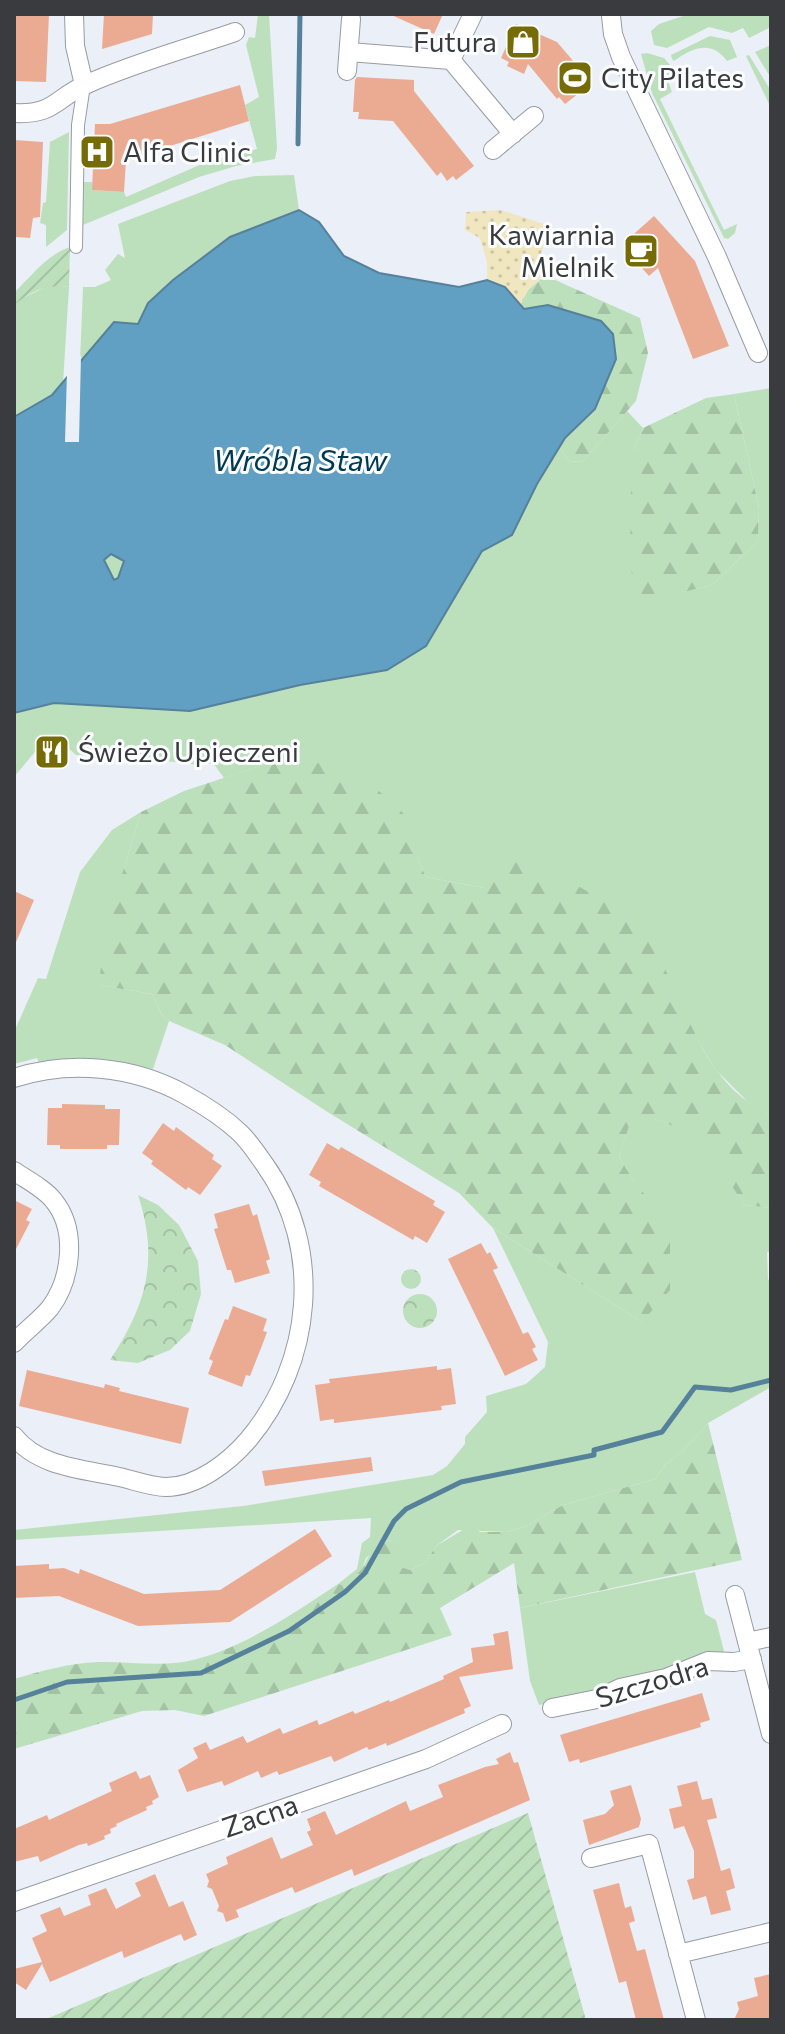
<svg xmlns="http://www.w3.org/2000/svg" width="785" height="2034" viewBox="0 0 785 2034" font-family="Commissioner,sans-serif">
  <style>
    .grass { fill: #bde0bc }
    .forest { fill: url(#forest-firs) }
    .sand { fill: url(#sand-dots) }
    .park { fill: url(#park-crowns) }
    .garden { fill: url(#garden-furrows) }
    .water { fill: #619fc3; stroke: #55819b; stroke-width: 2; fill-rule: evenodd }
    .pier { fill: #ebeff8 }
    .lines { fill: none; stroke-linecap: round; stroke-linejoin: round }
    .stream { stroke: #55819b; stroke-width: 5 }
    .building { fill: #ebab92 }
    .pedestrian-casing { stroke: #979ba4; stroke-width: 14 }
    .minor-casing { stroke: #979ba4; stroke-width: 20 }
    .pedestrian { stroke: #fff; stroke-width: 12 }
    .minor { stroke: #fff; stroke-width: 18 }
    .labels { text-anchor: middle; stroke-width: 6; stroke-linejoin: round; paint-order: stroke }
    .poi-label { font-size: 28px; fill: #393b3e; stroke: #fcfdfe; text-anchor: start }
    .street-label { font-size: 28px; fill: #393b3e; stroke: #fcfdfe }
    .water-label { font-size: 30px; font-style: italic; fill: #023952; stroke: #fcfdfe }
  </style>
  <defs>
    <pattern id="forest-firs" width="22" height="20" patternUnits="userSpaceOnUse" patternTransform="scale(2)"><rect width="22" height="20" fill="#bde0bc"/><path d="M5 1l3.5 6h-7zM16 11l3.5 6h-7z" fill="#a3c1a3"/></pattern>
    <pattern id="sand-dots" width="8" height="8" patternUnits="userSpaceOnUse" patternTransform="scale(2)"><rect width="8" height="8" fill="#f0e6c0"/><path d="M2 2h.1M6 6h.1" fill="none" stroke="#cfc6a6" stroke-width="1.8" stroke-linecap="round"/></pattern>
    <pattern id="park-crowns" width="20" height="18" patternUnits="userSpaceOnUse" patternTransform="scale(2)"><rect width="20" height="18" fill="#bde0bc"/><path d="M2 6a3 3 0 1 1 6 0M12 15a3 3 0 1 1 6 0" fill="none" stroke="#a3c1a3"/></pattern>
    <pattern id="garden-furrows" width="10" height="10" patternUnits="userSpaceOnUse" patternTransform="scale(2)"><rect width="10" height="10" fill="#bde0bc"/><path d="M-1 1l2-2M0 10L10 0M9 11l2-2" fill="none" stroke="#a3c1a3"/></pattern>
  </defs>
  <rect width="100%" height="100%" fill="#ebeff8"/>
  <path class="grass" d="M258,14H269L277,148L275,159L236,166L199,177L83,225L84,182H92L93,190L124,192L126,197L211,160L257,149L245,105L259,97L246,45L249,37L255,38Z
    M689,14H770L771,27L749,38L743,28L732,33L709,27L667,48L654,45L651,31L659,24Z
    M710,36L730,40L737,57L727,61C712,40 693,47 674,61L672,59L671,55Z
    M771,45V78L755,52Z
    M647,53L664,58L671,66L668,81L672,92L660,99L724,230L737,224L735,233L728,239L724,238L652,93L641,54Z
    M749,55L771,91V108L746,56Z
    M69,132L67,230L46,247V225L40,223L43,203L46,202L50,142Z
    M294,175L299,210L230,237L173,280L148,303L138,324L80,361L83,287H95L111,280L105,270L118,254L125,258L118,224L230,181L255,176Z
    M50,285L69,287L63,383L52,395L14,417V305L23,298Z
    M771,388V1115L753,1107L716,1070L691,1029L485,888L426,877L417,857L281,759L224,778L213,763L199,765L150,759L76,755L66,746L39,747L14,777V713L54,703L190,710L300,685L387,670L426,646L482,551L512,535L537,484L559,447L570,462L583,461L627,411L643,428L634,450L639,602L712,585L758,541L759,508L734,394Z
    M111,554L124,561L118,578L114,580L104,560Z
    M141,812L124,868L100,985L152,994L163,1017L169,1021L153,1069L103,1059L39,1063L37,1058L14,1064V1032L38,978L46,979L80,872L112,830Z
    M632,1116C695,1120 713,1158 745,1205L771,1208V1252H767L768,1279L771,1283V1387L708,1423L683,1451L666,1464L655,1479L563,1505L524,1527L506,1532L458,1530L436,1546L425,1563L410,1570L397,1566L402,1545L387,1540L366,1558L362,1569L345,1587L338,1584L357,1569L362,1543L370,1537L371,1518L14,1540V1530L243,1506L433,1475L447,1466L465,1444V1437L487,1412L486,1396L526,1384L545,1367L548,1342L493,1228L642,1322L634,1181L619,1157Z
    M695,1572L705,1614L716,1620L725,1655L667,1670L631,1676L603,1689L539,1705L530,1681L520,1608Z"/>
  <path class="forest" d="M541,279H553L640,318L648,353L636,401L583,461L570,462L559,447L565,438L595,409L616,359L601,321L548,305L524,310L520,305L528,290Z
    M734,394L759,508L758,541L712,585L639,603L630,566L631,485L634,450L643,428L706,398Z
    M281,759L326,764L367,780L403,813L417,857L426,877L485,888L514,860C562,875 630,907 656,952C690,1011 702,1084 771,1115V1208L745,1205C715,1162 691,1117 632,1117L619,1157L634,1181L664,1219L670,1241V1290L642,1322L493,1228L459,1193L326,1111L225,1045L169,1021L163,1017L152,994L99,985L105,930L141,812L184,791Z
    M708,1423L742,1560L520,1608L514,1563L440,1608L452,1635L204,1716L175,1710L142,1711L14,1749V1679C42,1671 69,1663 98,1662C130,1661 165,1668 197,1659C248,1645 294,1613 338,1584L345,1586L362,1569L373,1548L383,1545L387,1540L403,1545V1558L398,1566L410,1570L425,1563L436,1546L471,1525L480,1532H506L524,1527L563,1505L655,1479L666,1464L683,1451Z"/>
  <path class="sand" d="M501,210L550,226L539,260L556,276L553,279H540L528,290L520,305L505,287L487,280V262L480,238L465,230L466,212Z"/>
  <path class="park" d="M138,1195L158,1205L179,1225L198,1261L201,1294L190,1331L170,1350L138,1363L110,1360C147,1304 159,1260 138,1195Z
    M401 1279a10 10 0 1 1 20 0a10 10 0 1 1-20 0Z
    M403 1311a17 17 0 1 1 34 0a17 17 0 1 1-34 0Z"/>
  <path class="garden" d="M70,247L69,287C46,284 32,291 14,305V293C30,277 48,254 70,247Z
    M528,1813L586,2020H44Z"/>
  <path class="water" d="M299,210L319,222L344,256L379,273L459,287L487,280L505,287L524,309L548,305L601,321L613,334L616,359L595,409L565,438L537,484L512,535L482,551L426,646L387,670L300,685L190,711L54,703L14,713V417L52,395L114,322L138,324L148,303L173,280L230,237ZM111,554L124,561L118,578L114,580L104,560Z"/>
  <path class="pier" d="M81,355L79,442H65L67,372Z"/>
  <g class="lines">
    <path class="stream" d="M298,144L300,14
      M14,1700L67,1682L201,1673L289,1631L345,1592L365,1573L394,1521L406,1509L461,1482L594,1455V1450L662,1432L695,1387L731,1390L771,1380"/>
  </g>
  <path class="building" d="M14,14H49L46,82L14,81Z
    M104,14H153L152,34L102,49Z
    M389,14H443L434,34Z
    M516,24L557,42L592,83L565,104L559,97L557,99L528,64L524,74L507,66L509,62L501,58Z
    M357,77L414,80V91L474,166L456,180L453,176L447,181L441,172L437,176L393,121L358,119L359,112H353L355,80Z
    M240,85L249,121L167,147L168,150L126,160L124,192L92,190L95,124H110Z
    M14,140L43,142L40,217L33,218L30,238L16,237L14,234Z
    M654,216L695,261L729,346L693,359L658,268L649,276L625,249L630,245L626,241Z
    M14,891L34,900L14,947Z
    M62,1104L105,1105V1109H120L119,1145H107V1149H60V1145H47L48,1108H62Z
    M163,1123L174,1131L176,1127L214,1155L212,1159L222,1166L200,1195L188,1187L186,1190L151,1164L153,1161L142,1153Z
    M327,1143L339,1150L341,1147L435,1201L433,1205L445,1212L427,1243L415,1236L413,1240L319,1186L321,1182L309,1175Z
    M14,1200L32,1209L26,1220L30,1222L14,1253Z
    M249,1204L253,1216L257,1214L262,1232L270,1259L266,1261L270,1273L235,1283L231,1270H227L214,1229L218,1228L214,1214Z
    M481,1243L487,1254L490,1252L498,1268L493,1270L523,1334L528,1332L536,1347L532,1349L538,1360L505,1376L448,1259Z
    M233,1306L267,1319L263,1331L267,1332L263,1343L250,1376L246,1375L242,1387L208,1374L213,1361L209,1359L225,1319L228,1320Z
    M437,1366V1370L451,1368L456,1404L441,1406L442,1410L334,1423V1419L320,1421L315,1385L330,1383L329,1379Z
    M27,1370L104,1388L105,1384L120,1388L119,1391L189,1408L181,1444L19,1406Z
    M371,1457L373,1471L265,1486L262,1471Z
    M315,1529L332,1556L230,1622L138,1626L59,1596L14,1598V1566L49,1564V1569L64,1568L79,1574L80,1569L144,1594L220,1590Z
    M508,1631L513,1669L459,1677L471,1706L464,1709L465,1713L387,1746L386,1743L369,1750L367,1747L334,1762L331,1756L279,1775L277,1771L261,1778L258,1771L224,1786L222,1781L187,1792L178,1770L198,1758L193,1748L206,1742L210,1750L243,1736L247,1743L280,1728L283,1734L317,1720L319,1725L353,1711L355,1714L389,1700L390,1702L444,1679L443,1676L473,1662L471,1648L495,1645L493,1634Z
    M702,1693L710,1720L700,1723L701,1727L580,1763L579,1759L569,1762L560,1735Z
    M510,1752L514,1763L518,1762L530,1800L354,1876L352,1869L295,1893L292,1887L236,1910L239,1917L226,1922L223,1913L217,1911L219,1906L212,1889L207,1887L209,1881L206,1874L228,1864L226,1857L272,1837L281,1859L313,1845L307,1832L311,1830L307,1819L325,1811L336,1835L406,1801L410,1811L443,1797L438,1785L485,1767L499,1764L496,1759Z
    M136,1771L140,1779L150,1775L159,1797L152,1801L153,1804L146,1807L147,1810L116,1824L117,1826L110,1829L111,1833L104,1836L105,1839L88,1846L87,1843L79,1845L40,1862L38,1856L14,1862V1829L47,1815L49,1820L112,1791L109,1783Z
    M697,1781L702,1800L712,1798L717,1818L707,1820L714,1845L721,1871L730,1868L735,1888L726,1891L731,1910L711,1915L706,1896L693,1900L687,1880L694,1878V1851L684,1826L674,1829L669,1809L682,1806L677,1786Z
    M631,1785L641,1819L639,1827L589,1845L583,1820L605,1814L614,1805L610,1791Z
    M155,1874L169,1907L183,1901L197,1935L184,1941L181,1934L124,1958L122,1951L50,1982L42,1964L26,1990L14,1982V1969L42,1962L32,1938L47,1931L40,1915L60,1907L64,1916L91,1905L88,1895L106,1888L116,1909L141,1896L135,1883Z
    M619,1883L625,1908L631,1906L635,1921L629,1923L637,1951L645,1949L664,2020H636L626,1981L619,1983L593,1890Z
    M771,1974V2020H734L739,2009L737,2002L758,1996L754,1978Z"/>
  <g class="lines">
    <defs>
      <path id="pedestrian" d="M76,247L78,125L84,85"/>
      <path id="minor" d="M74,14L75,46L84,85
        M611,16L613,34L621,57L717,257L758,353
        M349,52L451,60L513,134
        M451,60L473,14
        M347,71L351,19
        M14,113C55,115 55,98 87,84C134,63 186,49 235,32
        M493,150L534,116
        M14,1078C69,1060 133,1066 184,1094C204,1105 223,1117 239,1132C249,1141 257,1154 265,1165C324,1248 313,1363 248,1440C229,1462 197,1487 166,1487C151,1487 133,1480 119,1477C83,1469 38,1467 14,1436
        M14,1171C27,1180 45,1189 54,1201C78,1231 71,1280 50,1308C39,1321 25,1331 14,1343
        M735,1595L771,1734
        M747,1642L771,1637
        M552,1708L597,1699L620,1688L666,1678L708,1661L734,1662L752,1659
        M591,1858L649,1844L696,2020
        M14,1902L426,1759L502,1724
        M678,1954L771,1932"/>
    </defs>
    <use href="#pedestrian" class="pedestrian-casing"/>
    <use href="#minor" class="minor-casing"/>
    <use href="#pedestrian" class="pedestrian"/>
    <use href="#minor" class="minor"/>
  </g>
  <defs>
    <symbol id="shop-square" viewBox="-11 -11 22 22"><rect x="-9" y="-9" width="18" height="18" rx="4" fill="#756c08" stroke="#fcfdfe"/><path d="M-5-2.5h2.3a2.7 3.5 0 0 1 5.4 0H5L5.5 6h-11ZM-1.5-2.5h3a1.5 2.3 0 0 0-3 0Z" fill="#fff"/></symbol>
    <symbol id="stadium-square" viewBox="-11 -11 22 22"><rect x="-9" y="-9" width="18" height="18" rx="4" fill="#756c08" stroke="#fcfdfe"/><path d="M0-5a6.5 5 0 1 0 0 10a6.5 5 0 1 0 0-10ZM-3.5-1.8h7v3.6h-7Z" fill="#fff"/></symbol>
    <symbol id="hospital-square" viewBox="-11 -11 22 22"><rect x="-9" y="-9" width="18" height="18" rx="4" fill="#756c08" stroke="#fcfdfe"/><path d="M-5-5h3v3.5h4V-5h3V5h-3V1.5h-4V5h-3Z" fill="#fff"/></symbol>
    <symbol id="cafe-square" viewBox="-11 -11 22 22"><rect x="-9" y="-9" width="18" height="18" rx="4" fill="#756c08" stroke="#fcfdfe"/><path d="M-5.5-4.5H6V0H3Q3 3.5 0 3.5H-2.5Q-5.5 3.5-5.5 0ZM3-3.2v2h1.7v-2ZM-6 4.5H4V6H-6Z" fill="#fff"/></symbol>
    <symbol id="restaurant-square" viewBox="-11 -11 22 22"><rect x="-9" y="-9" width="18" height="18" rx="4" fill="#756c08" stroke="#fcfdfe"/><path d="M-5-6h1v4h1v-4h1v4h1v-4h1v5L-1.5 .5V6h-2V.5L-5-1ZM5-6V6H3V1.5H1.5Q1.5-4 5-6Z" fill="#fff"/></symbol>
  </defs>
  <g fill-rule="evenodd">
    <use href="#shop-square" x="503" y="22" width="40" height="40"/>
    <use href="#stadium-square" x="555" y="58" width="40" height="40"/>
    <use href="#hospital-square" x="77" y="132" width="40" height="40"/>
    <use href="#cafe-square" x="621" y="231" width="40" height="40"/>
    <use href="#restaurant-square" x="32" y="732" width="40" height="40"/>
  </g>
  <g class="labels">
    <g class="poi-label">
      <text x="497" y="52" text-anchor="end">Futura</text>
      <text x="601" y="88">City Pilates</text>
      <text x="123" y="162">Alfa Clinic</text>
      <text x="615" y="245" text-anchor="end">Kawiarnia<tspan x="615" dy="32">Mielnik</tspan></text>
      <text x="78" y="762">Świeżo Upieczeni</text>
    </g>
    <g class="street-label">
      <text transform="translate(652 1682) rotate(-17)" y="10">Szczodra</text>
      <text transform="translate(260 1816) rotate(-19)" y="10">Zacna</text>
    </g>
    <g class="water-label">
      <text x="300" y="471">Wróbla Staw</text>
    </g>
  </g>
  <rect width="785" height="2034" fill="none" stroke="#393b3e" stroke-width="32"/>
</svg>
